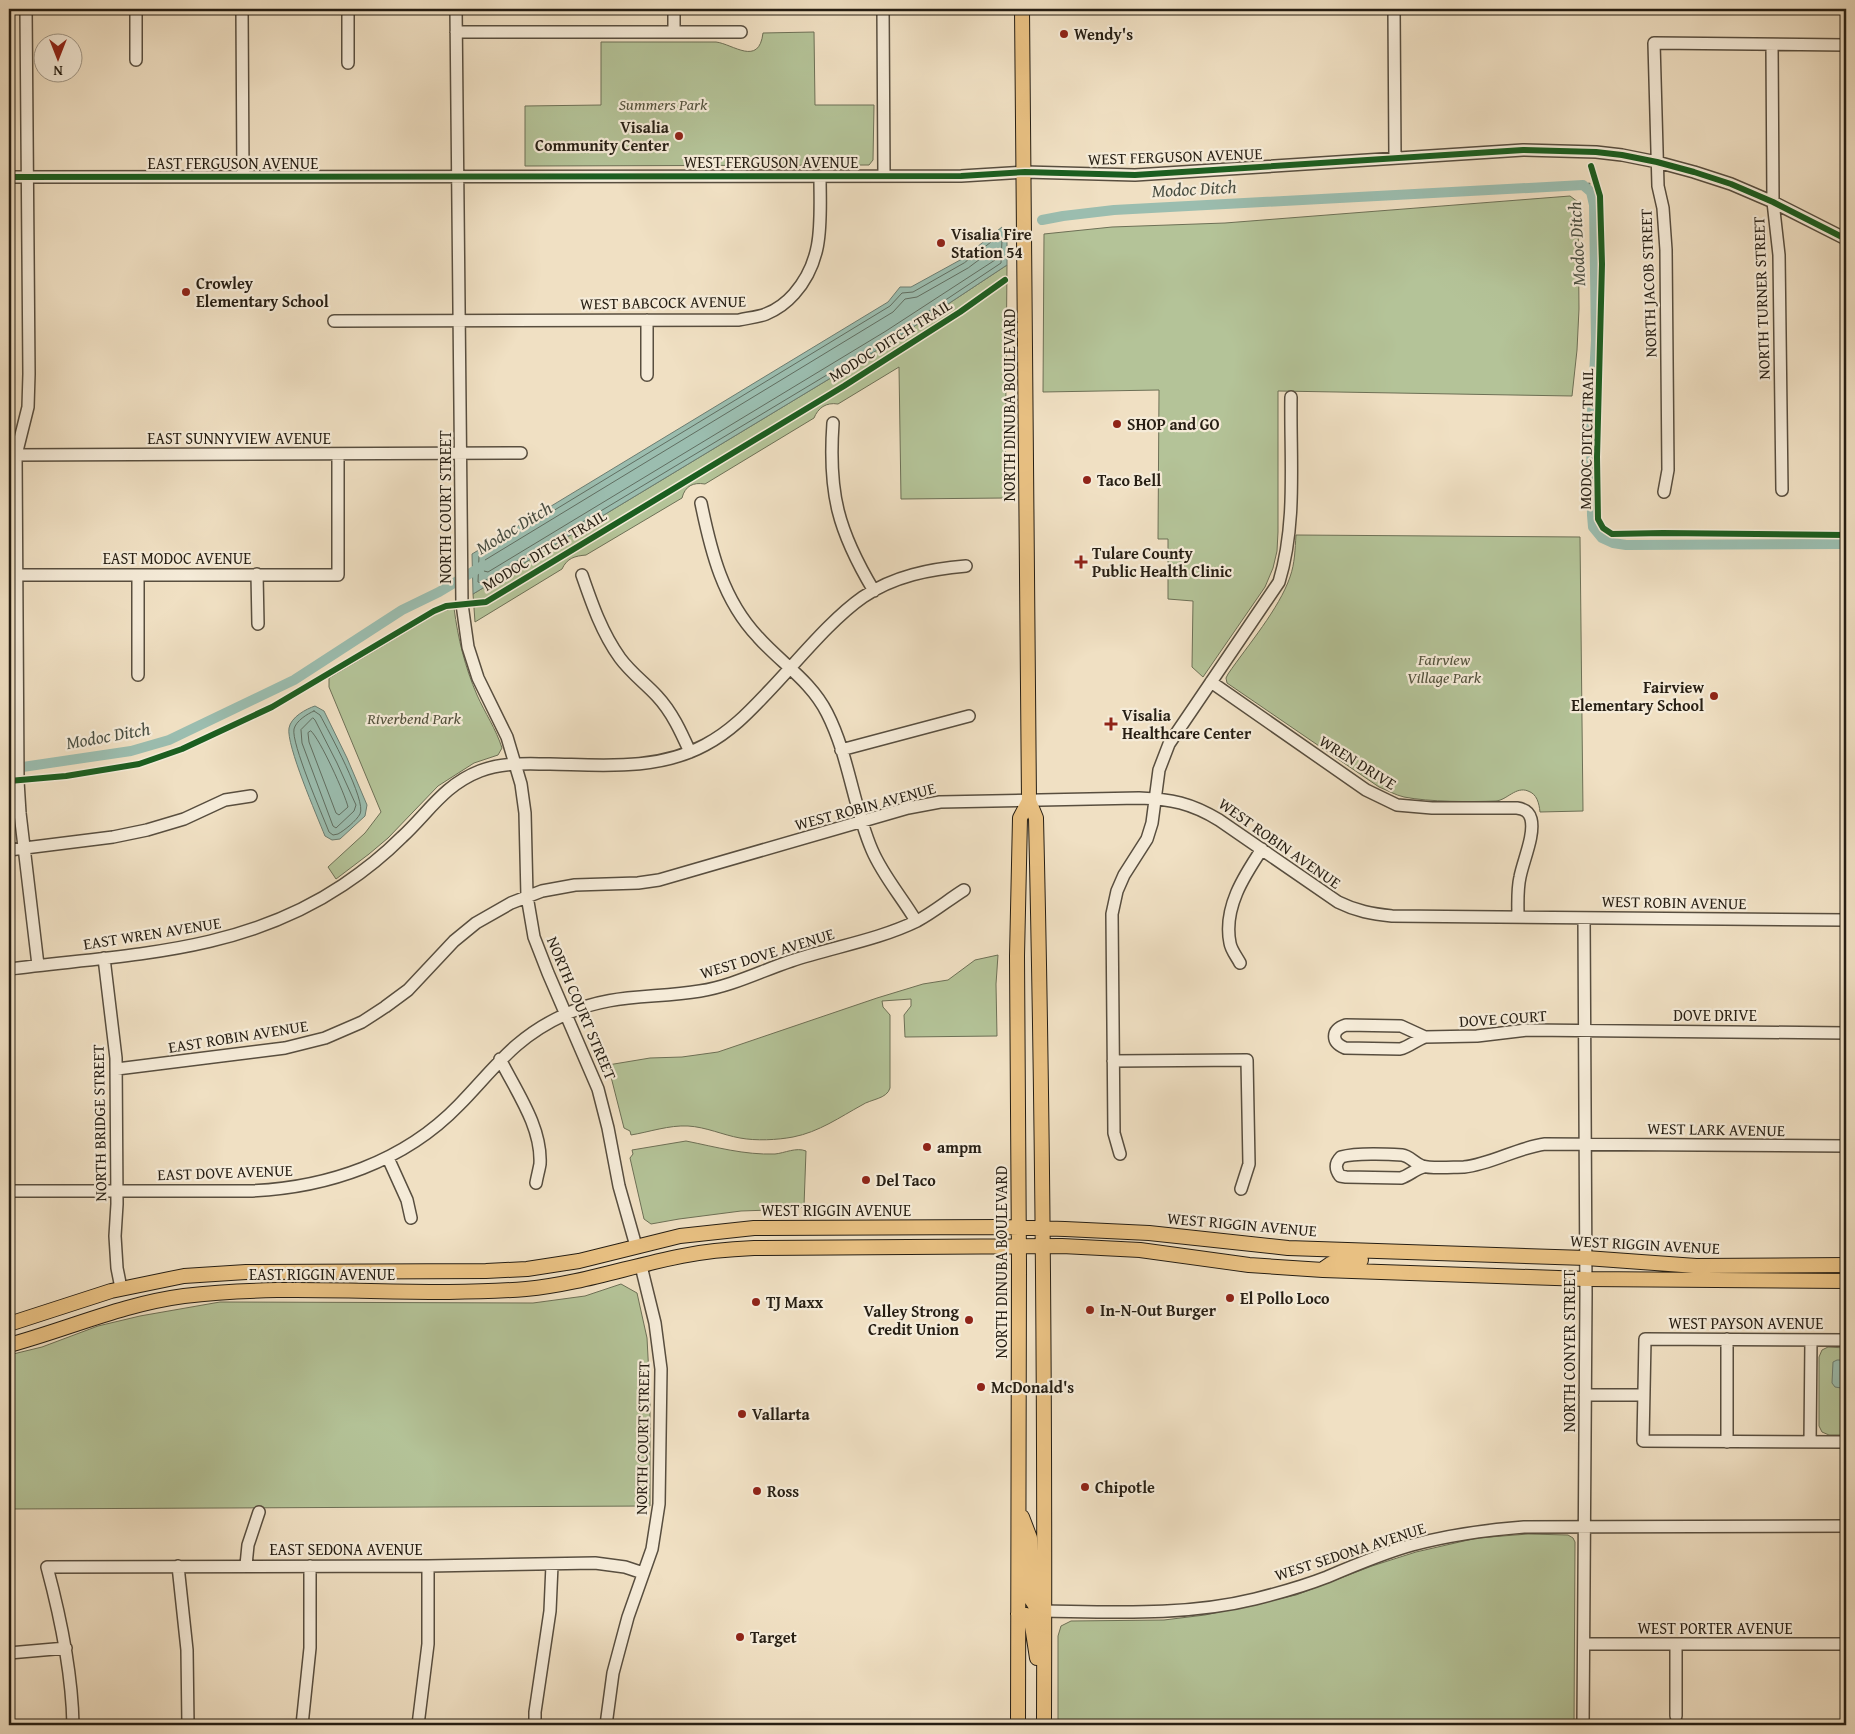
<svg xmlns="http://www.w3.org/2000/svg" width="1855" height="1734" viewBox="0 0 1855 1734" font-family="'Gentium Book Plus',serif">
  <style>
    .green { fill: #b4c398; stroke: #6d7056 }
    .water { fill: #9bbdaf; stroke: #6c7d71 }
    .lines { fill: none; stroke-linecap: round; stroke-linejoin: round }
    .shore { stroke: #606e61; stroke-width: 1 }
    .stream { stroke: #6c7d71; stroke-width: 3 }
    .canal { stroke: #9bbdaf; stroke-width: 10 }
    .minor-casing { stroke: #584e3f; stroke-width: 14 }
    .major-casing { stroke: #261e13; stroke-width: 16 }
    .minor { stroke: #f5ebd8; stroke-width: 11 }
    .major { stroke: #e8c082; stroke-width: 14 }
    .cycleway-casing { stroke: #f5ebd8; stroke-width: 9 }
    .cycleway { stroke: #1b5e20; stroke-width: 6 }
    .poi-dot { fill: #8f2418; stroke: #f5ebd8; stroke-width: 2 }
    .labels { text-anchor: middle; stroke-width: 4.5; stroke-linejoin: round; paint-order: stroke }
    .poi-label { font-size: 16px; font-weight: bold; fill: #261e13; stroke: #f5ebd8; text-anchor: start }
    .park-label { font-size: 16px; font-style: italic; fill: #51503b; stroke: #f5ebd8 }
    .street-label { font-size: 16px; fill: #261e13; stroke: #f5ebd8 }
    .water-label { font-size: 18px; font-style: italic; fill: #494e42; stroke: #f5ebd8 }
  </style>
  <rect width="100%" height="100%" fill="#f0e0c3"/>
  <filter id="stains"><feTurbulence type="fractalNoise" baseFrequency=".004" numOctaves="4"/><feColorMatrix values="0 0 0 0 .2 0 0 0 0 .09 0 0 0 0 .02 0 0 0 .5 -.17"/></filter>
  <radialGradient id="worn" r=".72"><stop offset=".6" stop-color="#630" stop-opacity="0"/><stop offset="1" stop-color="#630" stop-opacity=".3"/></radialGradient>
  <path class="green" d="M814,32L815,105H874L873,160L869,165L525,166V106L601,105V42H716C733,44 759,67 763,33Z
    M1570,196L1578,202L1579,309L1577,350L1572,396L1278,391V532L1277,551L1273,568L1265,587L1203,677L1192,667L1193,601L1168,599V539H1158L1159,390L1043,392L1044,234L1112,227L1225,223Z
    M1007,265L1005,498L901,499L899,367L838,404C826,402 818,408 814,418L705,484C693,482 685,486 682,498L586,555C575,556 567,558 562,569L475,622L473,594L892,341Z
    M1296,535L1580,537L1583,811L1540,812C1539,803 1537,794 1528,791C1516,786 1507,800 1496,801C1470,802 1429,802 1404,797C1395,795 1387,790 1379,787L1227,683L1226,678L1228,674C1248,645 1279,609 1290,577C1295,563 1295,549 1296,535Z
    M454,608C458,639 465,667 477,695C485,713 496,729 502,748L498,755L474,763L438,786L388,838L369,854L336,879L328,867L365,833L381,812L329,687V678L438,613Z
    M998,955L996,984L997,1036L905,1037L904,1015L911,1006V999L882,1001L883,1007L890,1015V1088C887,1099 871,1099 862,1105C840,1117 819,1132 793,1137C777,1140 756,1141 740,1138C723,1135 706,1127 688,1126C669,1125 649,1132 631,1135L630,1131L624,1128L608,1065L650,1058L682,1057L718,1052L877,998L923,984L948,980L975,960Z
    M686,1141C716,1147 744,1155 775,1154C785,1153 796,1147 806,1151L804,1206L799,1209L741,1211L679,1219L651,1224L644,1219L630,1158L633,1154L632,1150Z
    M621,1284L637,1293L647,1338L650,1395V1506L9,1509V1355L42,1347L98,1326L140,1316L220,1302L533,1303L585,1296Z
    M1828,1347L1846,1348V1435H1829L1822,1432L1819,1426V1357L1822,1350Z
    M1528,1534L1568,1535L1573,1538L1575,1542L1574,1725H1058V1636L1061,1626L1071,1621L1164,1620L1205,1615L1296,1595L1372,1566L1416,1552L1477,1538Z"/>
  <path class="water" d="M1002,227L1007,232V265L892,341L473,594L472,554L888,302L900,287H911L962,259Z
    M315,706L324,711L347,758L367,805L365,816L340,839L332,840L325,836C317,816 286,745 289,728C291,717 306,709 315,706Z
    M1837,1360H1846L1845,1385L1841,1388L1835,1387L1832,1383L1833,1362Z"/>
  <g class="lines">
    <path class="shore" d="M998,237L1002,239L1001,263L890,337L481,583L478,582L479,556L890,306L902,293L913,292L964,263Z
      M994,249L996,252L995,260L886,331L488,572L484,571L485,560L893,312L905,299L917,297L968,268Z
      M314,711L320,715C328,730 367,801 360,814C356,821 345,830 338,834L333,835L329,832C322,814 291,743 294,729C296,721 307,714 314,711Z
      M313,718L315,720L337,763L356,805L354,811L336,828L333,826L302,743L301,730Z
      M311,731C320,739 345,794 348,807L339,815L336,813L309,742L308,733Z"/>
    <path class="stream" d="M1587,187L1589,184"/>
    <path class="canal" d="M1042,220L1063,216L1114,210L1583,185L1591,192L1594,205L1596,340L1591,430L1592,515L1593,527L1602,538L1613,543L1626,545L1846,544
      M9,769L131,751L169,740L294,680L402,610L439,592L484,565"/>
    <defs>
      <path id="minor" d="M26,9L29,374L28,407L16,455L18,781L20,813L38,965
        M136,9V60
        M242,9L243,176
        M348,9V63
        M456,9L462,604L468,647L478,678L507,737L521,784L525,813L527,896L534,937L548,973L598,1089L608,1128L619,1186L636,1246
        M883,9L884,176
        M1394,9L1395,158
        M674,30V9
        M456,32H741
        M1772,45L1773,202L1779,255L1782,490
        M9,177L961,176L1025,172L1135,175L1523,150L1596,152L1622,155L1657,162L1694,172L1731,184L1773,202L1846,239
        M334,321L739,320C748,318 758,317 766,314C776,310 787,302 794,294C825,259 820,220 820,176
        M647,375V320
        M833,423C828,493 838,531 874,591
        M10,455L521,453
        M1664,492L1668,470L1666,250L1663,208L1658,186L1654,43L1846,45
        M701,503C711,552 723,600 758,637C781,663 811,681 827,713C849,756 853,806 872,850C883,876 902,897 916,921
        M257,574L258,624
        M9,575H338V454
        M138,575V675
        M582,575C592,604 602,633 620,658C631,673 645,683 657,696C672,712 681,732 690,752
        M1211,682L1366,790L1397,805L1432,808H1517C1524,809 1529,811 1531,819C1535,835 1523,861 1520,877C1517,890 1518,904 1518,917
        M841,750L969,716
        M9,850L113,837L147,830L184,819L225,800L251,796
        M104,958L116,1058L117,1204L115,1236L117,1268L121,1288
        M1240,963C1237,957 1231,950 1230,943C1223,908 1244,876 1262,849
        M9,969C127,954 240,954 343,885C364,871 384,855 402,837C429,812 444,785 480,771C503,762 527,764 550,764C602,765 657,771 705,745C730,732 748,713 767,693C796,663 830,620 863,597C894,576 930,569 966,566
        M1425,1037C1416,1040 1409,1047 1400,1049L1345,1048C1331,1042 1331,1030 1346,1025L1401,1026L1425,1037L1477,1036L1527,1030L1846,1033
        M500,1059C516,1091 542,1127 540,1164C539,1170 537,1177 536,1183
        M1113,1061L1247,1060L1249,1164L1241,1189
        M117,1069L285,1048L325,1038L362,1022L385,1007L408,990L454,941L476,923L511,903L542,891L575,885L638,883L659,880L908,808L940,802L1139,798C1171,799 1191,803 1219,820L1338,902C1356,911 1372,914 1392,916L1846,920
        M1120,1154L1114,1133L1112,914L1117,891L1124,875L1147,839L1152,823L1159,770L1169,744L1279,582C1297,523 1290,458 1291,397
        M388,1158L407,1200L411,1218
        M1424,1167C1415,1169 1410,1175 1401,1178L1346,1177L1340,1176C1335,1169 1335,1163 1341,1157C1355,1153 1387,1154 1402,1155C1410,1156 1414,1163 1422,1166C1431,1169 1453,1167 1464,1167C1492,1164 1516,1148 1545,1144L1846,1146
        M9,1191H249C327,1188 404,1162 459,1105C495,1068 514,1038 564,1015C610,993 652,999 700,991C732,986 761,971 791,961C833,947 878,940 917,921C934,912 948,900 964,890
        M1846,1340L1645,1339L1643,1441L1846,1442
        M1585,1395H1644
        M1727,1442V1339
        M1810,1442L1811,1340
        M246,1565L248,1545L259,1512
        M178,1566L187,1650L188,1725
        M1044,1611C1114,1612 1186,1616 1255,1599C1279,1593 1304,1586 1327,1577C1355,1565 1383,1553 1412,1545C1449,1535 1486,1530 1524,1527L1846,1526
        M1584,1644H1846
        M1676,1644V1716
        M9,1653L66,1648
        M73,1725C72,1671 61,1619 47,1567L428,1566L595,1563L625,1567L643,1573
        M302,1725L310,1648V1566
        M418,1725L428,1644V1566
        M535,1725V1712L550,1611L552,1565
        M606,1725L613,1673L628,1617L652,1549L659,1504L661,1369L655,1323L641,1266
        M1583,1725L1586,1294L1584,918"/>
      <path id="major" d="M1022,9L1029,801L1036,818C1043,1120 1045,1423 1044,1725
        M1323,1270C1333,1258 1346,1260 1361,1260
        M9,1324L111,1291L184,1276L246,1272L486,1271L527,1269L579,1261L680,1236L754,1228L1000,1227L1065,1229L1149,1233L1288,1248L1586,1258L1696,1266L1846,1265
        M9,1345C68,1329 123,1304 184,1296C297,1282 413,1298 526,1289C580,1284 630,1266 682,1256C706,1251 730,1249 754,1248L1062,1246L1140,1250L1249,1265L1323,1270L1586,1279L1846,1281
        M1022,1517L1030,1538L1031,1599L1038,1610L1044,1611
        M1018,1614L1026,1615L1031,1619L1037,1658
        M1018,1725L1019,1264L1017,956L1020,818L1029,801"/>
    </defs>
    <use href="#minor" class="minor-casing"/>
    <use href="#major" class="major-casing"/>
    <use href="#minor" class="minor"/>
    <use href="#major" class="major"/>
    <defs>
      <path id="cycleway" d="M1591,166L1600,196L1602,264L1597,457L1598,519L1603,528L1612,534L1663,533L1846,535
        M9,177L961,176L1025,172L1135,175L1523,150L1596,152L1622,155L1657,162L1694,172L1731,184L1773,202L1846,239
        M9,781L66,776L139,764L182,749L272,707L434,611L446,606L486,602L844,386L960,312L1005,280"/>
    </defs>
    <use href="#cycleway" class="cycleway-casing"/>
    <use href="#cycleway" class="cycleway"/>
  </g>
  <g class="poi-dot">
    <circle cx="1064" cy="34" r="5"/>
    <circle cx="679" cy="136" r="5"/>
    <circle cx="941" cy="243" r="5"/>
    <circle cx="186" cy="292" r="5"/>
    <circle cx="1117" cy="424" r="5"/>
    <circle cx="1087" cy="480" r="5"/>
    <path d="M1078.5 554.5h5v5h5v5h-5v5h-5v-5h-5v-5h5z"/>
    <circle cx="1714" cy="696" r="5"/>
    <path d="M1108.5 716.5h5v5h5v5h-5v5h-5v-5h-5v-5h5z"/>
    <circle cx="927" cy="1147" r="5"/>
    <circle cx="866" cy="1180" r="5"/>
    <circle cx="1230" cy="1298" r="5"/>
    <circle cx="756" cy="1302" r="5"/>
    <circle cx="1090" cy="1310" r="5"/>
    <circle cx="969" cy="1320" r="5"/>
    <circle cx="981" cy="1387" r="5"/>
    <circle cx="742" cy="1414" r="5"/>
    <circle cx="1085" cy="1487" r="5"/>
    <circle cx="757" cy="1491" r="5"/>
    <circle cx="740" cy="1637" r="5"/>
  </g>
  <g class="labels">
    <g class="poi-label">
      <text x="1074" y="40">Wendy's</text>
      <text x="669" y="133" text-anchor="end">Visalia<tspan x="669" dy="18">Community Center</tspan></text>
      <text x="951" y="240">Visalia Fire<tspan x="951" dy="18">Station 54</tspan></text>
      <text x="196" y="289">Crowley<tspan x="196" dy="18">Elementary School</tspan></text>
      <text x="1127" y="430">SHOP and GO</text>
      <text x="1097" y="486">Taco Bell</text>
      <text x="1092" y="559">Tulare County<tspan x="1092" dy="18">Public Health Clinic</tspan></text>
      <text x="1704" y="693" text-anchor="end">Fairview<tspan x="1704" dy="18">Elementary School</tspan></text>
      <text x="1122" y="721">Visalia<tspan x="1122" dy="18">Healthcare Center</tspan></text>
      <text x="937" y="1153">ampm</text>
      <text x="876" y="1186">Del Taco</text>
      <text x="1240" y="1304">El Pollo Loco</text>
      <text x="766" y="1308">TJ Maxx</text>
      <text x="1100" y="1316">In-N-Out Burger</text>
      <text x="959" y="1317" text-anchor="end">Valley Strong<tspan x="959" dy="18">Credit Union</tspan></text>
      <text x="991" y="1393">McDonald's</text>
      <text x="752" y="1420">Vallarta</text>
      <text x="1095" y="1493">Chipotle</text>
      <text x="767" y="1497">Ross</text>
      <text x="750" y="1643">Target</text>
    </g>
    <g class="park-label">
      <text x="663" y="110">Summers Park</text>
      <text x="1444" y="665">Fairview<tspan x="1444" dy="18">Village Park</tspan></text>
      <text x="414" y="724">Riverbend Park</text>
    </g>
    <g class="street-label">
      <text transform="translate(1175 156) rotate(-2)" y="6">WEST FERGUSON AVENUE</text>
      <text x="771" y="168">WEST FERGUSON AVENUE</text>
      <text x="233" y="169">EAST FERGUSON AVENUE</text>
      <text transform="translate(1648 283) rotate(-92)" y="6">NORTH JACOB STREET</text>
      <text transform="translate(1761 298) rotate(-92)" y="6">NORTH TURNER STREET</text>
      <text transform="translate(663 302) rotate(-1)" y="6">WEST BABCOCK AVENUE</text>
      <text transform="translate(890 340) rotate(-32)" y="6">MODOC DITCH TRAIL</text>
      <text transform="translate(1009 405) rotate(-90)" y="6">NORTH DINUBA BOULEVARD</text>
      <text x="239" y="444">EAST SUNNYVIEW AVENUE</text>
      <text transform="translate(1586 439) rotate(-89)" y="6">MODOC DITCH TRAIL</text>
      <text transform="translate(445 507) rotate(-90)" y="6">NORTH COURT STREET</text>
      <text transform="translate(544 550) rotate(-31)" y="6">MODOC DITCH TRAIL</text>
      <text x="177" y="564">EAST MODOC AVENUE</text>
      <text transform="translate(1358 762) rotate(32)" y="6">WREN DRIVE</text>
      <text transform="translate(865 806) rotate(-15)" y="6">WEST ROBIN AVENUE</text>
      <text transform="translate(1280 843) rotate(35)" y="6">WEST ROBIN AVENUE</text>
      <text transform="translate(1674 902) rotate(1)" y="6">WEST ROBIN AVENUE</text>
      <text transform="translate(152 933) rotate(-9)" y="6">EAST WREN AVENUE</text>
      <text transform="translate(767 953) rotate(-17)" y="6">WEST DOVE AVENUE</text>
      <text transform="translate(582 1008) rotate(67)" y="6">NORTH COURT STREET</text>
      <text x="1715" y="1021">DOVE DRIVE</text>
      <text transform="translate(1503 1018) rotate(-4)" y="6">DOVE COURT</text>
      <text transform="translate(238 1036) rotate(-9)" y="6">EAST ROBIN AVENUE</text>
      <text transform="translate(99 1123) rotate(-91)" y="6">NORTH BRIDGE STREET</text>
      <text transform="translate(1716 1129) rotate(1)" y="6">WEST LARK AVENUE</text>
      <text transform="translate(225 1172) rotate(-2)" y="6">EAST DOVE AVENUE</text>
      <text x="836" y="1216">WEST RIGGIN AVENUE</text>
      <text transform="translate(1242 1224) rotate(5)" y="6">WEST RIGGIN AVENUE</text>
      <text transform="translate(1645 1244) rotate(3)" y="6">WEST RIGGIN AVENUE</text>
      <text transform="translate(1001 1262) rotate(-90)" y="6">NORTH DINUBA BOULEVARD</text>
      <text x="322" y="1280">EAST RIGGIN AVENUE</text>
      <text x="1746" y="1329">WEST PAYSON AVENUE</text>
      <text transform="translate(1569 1351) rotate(-90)" y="6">NORTH CONYER STREET</text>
      <text transform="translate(642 1438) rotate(-89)" y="6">NORTH COURT STREET</text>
      <text x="346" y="1555">EAST SEDONA AVENUE</text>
      <text transform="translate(1350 1551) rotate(-18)" y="6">WEST SEDONA AVENUE</text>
      <text x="1715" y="1634">WEST PORTER AVENUE</text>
    </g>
    <g class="water-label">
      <text transform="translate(1194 189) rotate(-3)" y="6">Modoc Ditch</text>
      <text transform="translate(1577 244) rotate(-93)" y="6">Modoc Ditch</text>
      <text transform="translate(514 528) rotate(-31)" y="6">Modoc Ditch</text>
      <text transform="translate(108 736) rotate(-10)" y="6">Modoc Ditch</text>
    </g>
  </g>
  <rect width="1855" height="1734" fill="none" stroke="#f0e0c3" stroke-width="30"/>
  <rect x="10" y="10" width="1835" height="1714" fill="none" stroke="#261e13" stroke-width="2.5"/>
  <rect x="15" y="15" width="1825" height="1704" fill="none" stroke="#261e13"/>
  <g transform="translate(58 58) rotate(180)"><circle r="24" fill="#f5ebd8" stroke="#a29989"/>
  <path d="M0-4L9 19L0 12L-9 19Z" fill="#8f2418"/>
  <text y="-8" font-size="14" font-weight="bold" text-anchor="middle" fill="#261e13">N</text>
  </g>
  <rect width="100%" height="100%" filter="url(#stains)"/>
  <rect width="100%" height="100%" fill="url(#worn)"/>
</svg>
